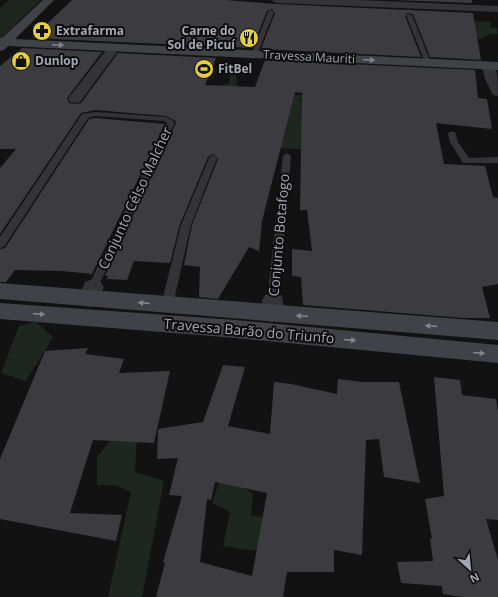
<svg xmlns="http://www.w3.org/2000/svg" width="498" height="597" viewBox="0 0 498 597" font-family="'Open Sans',sans-serif">
  <style>
    .green { fill: #1e2620 }
    .building { fill: #3c3c40; fill-rule: evenodd }
    .lines { fill: none; stroke-linecap: round; stroke-linejoin: round }
    .lane { fill: #333338; fill-rule: evenodd }
    .street { fill: #333338; fill-rule: evenodd }
    .secondary { fill: #414248; fill-rule: evenodd }
    .oneway { fill: #81838e }
    .labels { text-anchor: middle; stroke-width: 4; stroke-linejoin: round; paint-order: stroke }
    .far-poi-label { font-size: 12px; font-weight: bold; fill: #a4a6b3; stroke: #0d0d0e; text-anchor: start }
    .far-street-label { font-size: 12px; fill: #a4a6b3; stroke: #0d0d0e }
    .street-label { font-size: 14px; fill: #a4a6b3; stroke: #0d0d0e }
  </style>
  <rect width="100%" height="100%" fill="#121213"/>
  <path class="green" d="M9,0H41L0,39V8Z
    M480,21L491,22L490,27L497,28L498,34C492,34 487,33 483,39L473,38L472,22Z
    M221,63L251,65L248,72L236,73L237,86L247,91L211,90L229,83L231,69L218,68Z
    M287,95H302L305,97L300,100L302,105L300,109L318,112L311,150L278,148Z
    M36,322L53,337L26,381L1,373L19,326Z
    M137,433L135,472L164,481L142,597H108L131,492L116,485H97V457L111,439Z
    M221,477L253,493L251,516L263,517L269,553L223,546L230,512L212,503Z"/>
  <path class="building" d="M72,0H226L276,4L473,13L481,60L430,57L413,14L407,13L405,16L421,57L261,49L275,13L272,9L267,11L252,48L32,38Z
    M393,0H472V3Z
    M22,48L102,52L67,98L69,103L75,104L81,103L118,53L216,58L205,85L255,87L265,60L475,70L478,98L487,99L492,129L436,123L444,164L485,166L493,197L498,198V284L482,287L490,318H463L303,305L301,277L292,276V249L312,251L307,210H300L302,93L295,92L262,221L259,251L249,247L218,299L199,297L200,267L184,265L192,225L218,159L213,154L208,157L180,224L170,263L134,261L127,280L107,279L108,276H105L176,123V121L166,116L95,110L81,113L0,234V168L16,149H0V66Z
    M95,118L165,124L92,274L62,271L15,270L6,282H0V249L5,248L89,119Z
    M88,348L85,354L124,359L119,373L170,371L154,443L93,440L70,513L122,515L116,541L0,519V459L45,351Z
    M223,365L245,367L228,426L270,434L274,382L291,384L337,394L338,379L363,382H399L420,483L384,477L379,439L366,440L362,555L334,550V572H287L283,597H156L165,563L163,562L182,496L169,495L178,458L157,459L158,429L203,422ZM215,482L267,493L252,576L200,562L207,499L211,500Z
    M434,377L460,380L462,395L496,399L498,412V520L486,519L498,560V597H463L443,594L442,586L401,583L397,562L433,561L430,538L432,539L425,499L444,496Z"/>
  <g class="lines">
    <path class="lane" d="M271,10L274,12L257,55L252,56L251,55L268,12Z
      M407,14L412,15L431,63L430,64L425,63L406,15Z
      M95,112L166,117L175,122L98,287L97,290H89L88,287L167,123L164,121L95,116L88,118L4,247L0,248V237L82,114Z
      M449,132H455L458,142L469,158L498,157V163H463L450,142L448,134Z
      M287,153L291,156L279,301L277,304H269L267,301L283,156Z
      M213,155L217,158L191,225L173,305L171,308H163L161,305L181,225L209,158Z"/>
    <path class="street" d="M271,0H358L498,6V12L276,3Z
      M114,44L118,45L120,48L80,102L75,103L70,102L68,99L70,96L110,45Z
      M489,62L494,63C498,72 498,86 498,96L493,95L485,79L482,66L484,63Z
      M93,279L101,282L104,287L97,305L89,307L81,305L78,299L85,282Z
      M273,293L281,295C285,303 283,312 279,320L271,322L263,320C258,312 261,303 265,295Z"/>
    <path class="secondary" d="M43,0H54L15,39L498,62V70L8,46L4,50L0,51V38H2Z
      M0,283L498,322V340L0,299Z
      M0,303L236,320L498,345V363L236,338L0,319Z"/>
  </g>
  <defs><path id="oneway-solid" d="M-6-.8H1V-3.2L6.5 0L1 3.2V.8H-6Z"/></defs>
  <g class="oneway">
    <use href="#oneway-solid" transform="translate(58 45) rotate(3)"/>
    <use href="#oneway-solid" transform="translate(369 60) rotate(3)"/>
    <use href="#oneway-solid" transform="translate(144 303) rotate(-175)"/>
    <use href="#oneway-solid" transform="translate(39 314) rotate(4)"/>
    <use href="#oneway-solid" transform="translate(302 316) rotate(-176)"/>
    <use href="#oneway-solid" transform="translate(431 326) rotate(-176)"/>
    <use href="#oneway-solid" transform="translate(350 340) rotate(5)"/>
    <use href="#oneway-solid" transform="translate(479 353) rotate(5)"/>
  </g>
  <defs>
    <symbol id="pharmacy-disc" viewBox="-11 -11 22 22"><circle r="9.5" fill="#e5ce39" stroke="#0d0d0e"/><path d="M-2-6h4v4h4v4h-4v4h-4v-4h-4v-4h4Z" fill="#111"/></symbol>
    <symbol id="restaurant-disc" viewBox="-11 -11 22 22"><circle r="9.5" fill="#e5ce39" stroke="#0d0d0e"/><path d="M-5-6h1v4h1v-4h1v4h1v-4h1v5L-1.5 .5V6h-2V.5L-5-1ZM5-6V6H3V1.5H1.5Q1.5-4 5-6Z" fill="#111"/></symbol>
    <symbol id="shop-disc" viewBox="-11 -11 22 22"><circle r="9.5" fill="#e5ce39" stroke="#0d0d0e"/><path d="M-5-2.5h2.3a2.7 3.5 0 0 1 5.4 0H5L5.5 6h-11ZM-1.5-2.5h3a1.5 2.3 0 0 0-3 0Z" fill="#111"/></symbol>
    <symbol id="stadium-disc" viewBox="-11 -11 22 22"><circle r="9.5" fill="#e5ce39" stroke="#0d0d0e"/><path d="M0-5a6.5 5 0 1 0 0 10a6.5 5 0 1 0 0-10ZM-3.5-1.8h7v3.6h-7Z" fill="#111"/></symbol>
  </defs>
  <g fill-rule="evenodd">
    <use href="#pharmacy-disc" x="31" y="20" width="22" height="22"/>
    <use href="#restaurant-disc" x="238" y="27" width="22" height="22"/>
    <use href="#shop-disc" x="10" y="50" width="22" height="22"/>
    <use href="#stadium-disc" x="193" y="58" width="22" height="22"/>
  </g>
  <g class="labels">
    <g class="far-poi-label">
      <text x="56" y="35">Extrafarma</text>
      <text x="235" y="35" text-anchor="end">Carne do<tspan x="235" dy="14">Sol de Picuí</tspan></text>
      <text x="35" y="65">Dunlop</text>
      <text x="218" y="73">FitBel</text>
    </g>
    <g class="far-street-label">
      <text transform="translate(309 57) rotate(3)" y="4">Travessa Mauriti</text>
    </g>
    <g class="street-label">
      <text transform="translate(135 198) rotate(-65)" y="5">Conjunto Célso Malcher</text>
      <text transform="translate(279 235) rotate(-85)" y="5">Conjunto Botafogo</text>
      <text transform="translate(249 331) rotate(5)" y="5">Travessa Barão do Triunfo</text>
    </g>
  </g>
  <g transform="translate(470 569) rotate(153)" stroke="#0d0d0e" stroke-width="3" paint-order="stroke">
  <path d="M0-3L7 15L0 10L-7 15Z" fill="#a4a6b3"/>
  <text y="-6" font-size="11" font-weight="bold" text-anchor="middle" fill="#a4a6b3">N</text>
  </g>
</svg>
